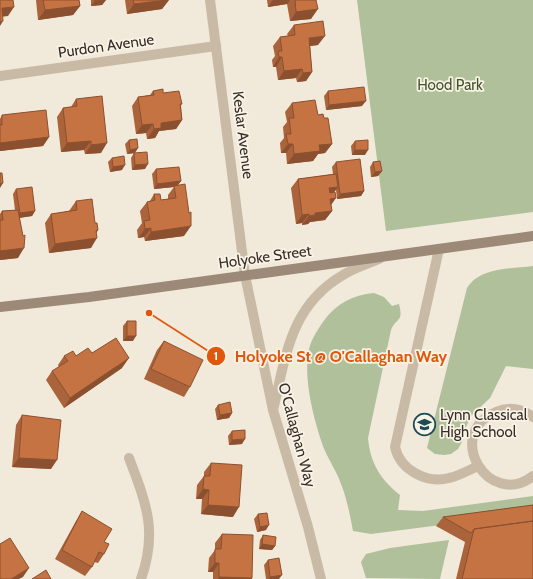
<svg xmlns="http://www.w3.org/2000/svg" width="533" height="579" viewBox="0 0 533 579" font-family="Cabin,sans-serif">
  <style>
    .green { fill: #afc09a }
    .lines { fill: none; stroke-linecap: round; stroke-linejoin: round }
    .service { stroke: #c9baa6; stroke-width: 10 }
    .minor { stroke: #c9baa6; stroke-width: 10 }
    .tertiary { stroke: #c9baa6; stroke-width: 10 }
    .secondary { stroke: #9d8977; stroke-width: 10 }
    .wall { fill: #aa633a }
    .shaded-wall { fill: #8b502f }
    .building { fill: #c67343; stroke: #8b502f }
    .labels { text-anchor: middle; stroke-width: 3.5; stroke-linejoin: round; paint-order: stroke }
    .street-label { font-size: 15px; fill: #352d27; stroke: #f9f3e6 }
    .park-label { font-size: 15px; fill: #40532b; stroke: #f9f3e6 }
    .poi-label { font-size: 15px; fill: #352d27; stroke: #f9f3e6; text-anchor: start }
    .leader { fill: none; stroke: #df570d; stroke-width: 1.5 }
    .callout-dot { fill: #df570d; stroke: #f9f3e6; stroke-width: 1.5 }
    .mark-label { font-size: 12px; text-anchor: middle; font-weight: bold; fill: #fff }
    .callout-label { font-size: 16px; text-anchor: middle; font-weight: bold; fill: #df570d; stroke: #f9f3e6; stroke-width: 3.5; stroke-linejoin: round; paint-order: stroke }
  </style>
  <rect width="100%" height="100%" fill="#f1e9da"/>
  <path class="green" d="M357,0H533V212L386,231Z
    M533,266V369L506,366L490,398L471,416L466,427L462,442L458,449L451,454L444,455L435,454L427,448L467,288C480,267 510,269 533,266Z
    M374,293L384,297L392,306L399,304C404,323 396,317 391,330L368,438C370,463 381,480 400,495L398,510L423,511L533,496V513L371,534L353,531C350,515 347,499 341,484C337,472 330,462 325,451C315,425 304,383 308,355C309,343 316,332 323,322C335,304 353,295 374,293Z
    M449,540L440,579L366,578L361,562L366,554L390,548Z"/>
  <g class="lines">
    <path class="service" d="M439,249L395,447C400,470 427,484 449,478C459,476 469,470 478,466
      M533,417C522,409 509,406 496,412C443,434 489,510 533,476"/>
    <path class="minor" d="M0,76L216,46
      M273,410C286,356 290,306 343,275C354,268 367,264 379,259
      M129,458C146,503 158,531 141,579"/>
    <path class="tertiary" d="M210,0L245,275L273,410L308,527L321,579"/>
    <path class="secondary" d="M0,307L89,297L533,236"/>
  </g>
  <path class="wall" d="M36,0H79L80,6L73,15L38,20Z
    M91,0H106L102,5L91,6Z
    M125,0H169L162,9L127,14Z
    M267,0H316L311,19L290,21L287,4L268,7Z
    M294,25L318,45L310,46L312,72L306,81L297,82L296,78L278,80L276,67H273L272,60L275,56L273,46L280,37L288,36L287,34Z
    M153,91L163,93L182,104L181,105L182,120L176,129L159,131L155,138L147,139L146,133L136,134L132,106L138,97L150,95Z
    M328,91L362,106L326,110L324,96Z
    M76,99L101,153L85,154L84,150L61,152L57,117L63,108L71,107Z
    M292,103L324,118L332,144L325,153L318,154L313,161L287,164L286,153H281L280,143L284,138L283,127L287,122L285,112Z
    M2,115L49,137L43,146L0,151V119Z
    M129,140L135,153L145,169L132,170L131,158L134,153L127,154L125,144Z
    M355,141L365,155H352L351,146Z
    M112,158L122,170L110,172L108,162Z
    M336,162L364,191L361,196L337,199L336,190L334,192L331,205L332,211L325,220L310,222L308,224L302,225V223L296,224L291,188L298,179L333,174L332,167Z
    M373,162L382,171L378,176L371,177L370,167Z
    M156,169L181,181L178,185L184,236L145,241L144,237L138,238L137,230L142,223L140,211L147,202L150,201L154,194L161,200L168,199V195L174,187L154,189L152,174Z
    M16,189L35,211L32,216L20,218L18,258L0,260V214L2,211L15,210L13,194Z
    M76,201L95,223L98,230L96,233L91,248L49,253L45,223L51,214L69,211Z
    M127,321L133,341H123V326Z
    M164,341L190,387L184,397L144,379L157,350Z
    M92,353L122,368L64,408L46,380L52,371L59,367L58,365L64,356H76Z
    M218,405L232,413L229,418L217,420L215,409Z
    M22,415L51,469L12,467L16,425Z
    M232,431L242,444L229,445L228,436Z
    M211,463L233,517L201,514L202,499H196L197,485L204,476V472Z
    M533,505V579H456L465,542L436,526L443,517Z
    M82,511L104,542V554L98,563L94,562L92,567L85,576L55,559L76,521Z
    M258,514L266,530L257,532L254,519Z
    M222,534L252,579H213V572H208L209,558L215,550V543Z
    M263,535L275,546L272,550L259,549L260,540Z
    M268,560L279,579H266L264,565Z"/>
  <path class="shaded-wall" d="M106,0L102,5L91,6L95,1Z
    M169,0L162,9L127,14L134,4Z
    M273,0H290L287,4L268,7Z
    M80,6L73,15L38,20L45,10Z
    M14,7L8,16L0,17L2,8Z
    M318,9L311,19L290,21L296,12Z
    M3,21L0,26V22Z
    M325,36L318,45L302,47L309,38Z
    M279,57H282L276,67H273Z
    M302,69L296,78L278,80L284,71Z
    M312,72L306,81L297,82L303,73Z
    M366,101L362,106L326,110L329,105Z
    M182,120L176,129L159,131L155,138L147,139L154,129L161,123Z
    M153,124L146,133L136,134L142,125Z
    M49,137L43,146L0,151V143Z
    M91,141L84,150L61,152L67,143Z
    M107,143L101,153L85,154L91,145Z
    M288,144H293L286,153H281Z
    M332,144L325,153L318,154L313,161L287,164L294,154L319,145Z
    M138,148L135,153L127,154L130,150Z
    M355,150H368L365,155H352Z
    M148,164L145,169L132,170L135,165Z
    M125,165L122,170L110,172L113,167Z
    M382,171L378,176L371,177L375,172Z
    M181,181L177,186H174V187L154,189L157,184Z
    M3,183L0,188V184Z
    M338,187L331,196L323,197L329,188Z
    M364,191L361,196L337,199L340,194Z
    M336,198L329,208L330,199Z
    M35,211L32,216L17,218L20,213Z
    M332,211L325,220L310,222L308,224L302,225L309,216L315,213Z
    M309,214L302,223L296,224L302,215Z
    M191,226L184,236L145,241L151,232Z
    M151,228L144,237L138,238L145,229Z
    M98,230L92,239L97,238L91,248L49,253L55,244Z
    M24,248L18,258L0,260V251Z
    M127,336H136L133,341H123Z
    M129,358L122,368L64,408L70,398Z
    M232,413L229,418L217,420L220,415Z
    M245,439L242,444L229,445L232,440Z
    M19,458L57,460L51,469L12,467Z
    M203,489L209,490L202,499H196Z
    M208,505L239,507L233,517L201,514Z
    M269,525L266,530L257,532L260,527Z
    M262,544L275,546L272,550L259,549Z
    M215,563H219L213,572H208Z
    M29,568L23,577L19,579H11Z
    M282,575L279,579H269L270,577Z
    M219,577L252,578V579H218Z"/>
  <path class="building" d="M0,0H13L14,7L2,8L3,21L0,22Z
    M43,0H79L80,6L45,10Z
    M95,0H105L95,1Z
    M133,0H167L134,4Z
    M295,0H316L318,9L296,12Z
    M323,21L325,36L309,38L312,72L303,73L302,69L284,71L282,57H279L278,51H282L280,37L295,35L294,25Z
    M364,87L366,101L329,105L328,91Z
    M163,89V93L179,91L182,104H180L182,120L161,123V128L154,129L153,124L142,125L138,97L154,95L153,91Z
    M102,96L107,143L91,145V141L67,143L63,108L77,106L76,99Z
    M315,100L318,115L323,114L324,118H328L332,144L319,145L320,151L294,154L293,144H288L286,134H291L289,118H294L292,103Z
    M46,110L49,137L0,143V125H2V115Z
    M137,139L138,148L130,150L129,140Z
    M368,140V150H355V141Z
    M147,152L148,164L135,165L134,153Z
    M124,156L125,165L113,167L112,158Z
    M360,159L364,191L340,194L336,162Z
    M380,161L382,171L375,172L373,162Z
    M179,167L181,181L157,184L156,169Z
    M0,173H2L3,183L0,184Z
    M336,174L338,187L329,188L330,193L335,192L336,198L330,199L332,211L315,213V215L309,216V214L302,215L298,179Z
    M185,184L189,213L191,212V226L151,232V228L145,229L144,221L150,220L147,202L155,200L154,194H160L161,200L176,198L174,186Z
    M32,187L35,211L20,213L16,189Z
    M92,199L95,223H97L98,230L96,231L97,238L55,244L51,214L77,210L76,201Z
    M18,210L23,236L25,235L24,248L0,251V220H3L2,211Z
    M127,321H136V336H127Z
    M116,338L129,358L70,398L52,371L68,361L64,356L73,351L76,356L88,348L92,353Z
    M164,341L203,360L190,387L151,369Z
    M230,402L232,413L220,415L218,405Z
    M22,415L61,420L57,460L19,458Z
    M245,430V439L232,440V431Z
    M211,463L242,465L239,507L208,505L209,490L203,489L204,476H210Z
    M533,505V521L474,529L471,533L443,517Z
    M82,511L112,529L104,542L109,544L104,554L99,552L92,567L62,550Z
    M267,513L269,525L260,527L258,514Z
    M533,521V579H462L474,529Z
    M222,534L253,535L252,578L219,577V563H215V549H221Z
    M263,535L276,537L275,546L262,544Z
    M10,538L29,568L11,579H0V544Z
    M279,558L282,575L270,577L268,560Z
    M46,570L51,579H32Z"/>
  <defs>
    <symbol id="school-ring" viewBox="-11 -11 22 22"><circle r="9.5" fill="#f9f3e6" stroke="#1d4c57" stroke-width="1.5"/><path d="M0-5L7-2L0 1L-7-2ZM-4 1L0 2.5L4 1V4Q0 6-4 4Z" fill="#1d4c57"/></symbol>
  </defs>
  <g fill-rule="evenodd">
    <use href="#school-ring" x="412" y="412" width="25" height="25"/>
  </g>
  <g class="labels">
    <g class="street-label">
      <text transform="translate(106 46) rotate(-8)" y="5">Purdon Avenue</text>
      <text transform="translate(243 135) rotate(83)" y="5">Keslar Avenue</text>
      <text transform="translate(265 257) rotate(-8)" y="5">Holyoke Street</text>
      <text transform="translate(297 435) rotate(75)" y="5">O'Callaghan Way</text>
    </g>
    <g class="park-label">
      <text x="450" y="90">Hood Park</text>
    </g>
    <g class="poi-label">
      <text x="440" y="420">Lynn Classical<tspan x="440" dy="17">High School</tspan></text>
    </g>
  </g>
  <path class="leader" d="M149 313L216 356"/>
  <g class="callout-dot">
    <circle cx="149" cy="313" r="4"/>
    <circle cx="216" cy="356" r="10"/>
  </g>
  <g class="mark-label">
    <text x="216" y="360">1</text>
  </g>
  <g class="callout-label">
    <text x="341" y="362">Holyoke St @ O'Callaghan Way</text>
  </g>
</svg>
